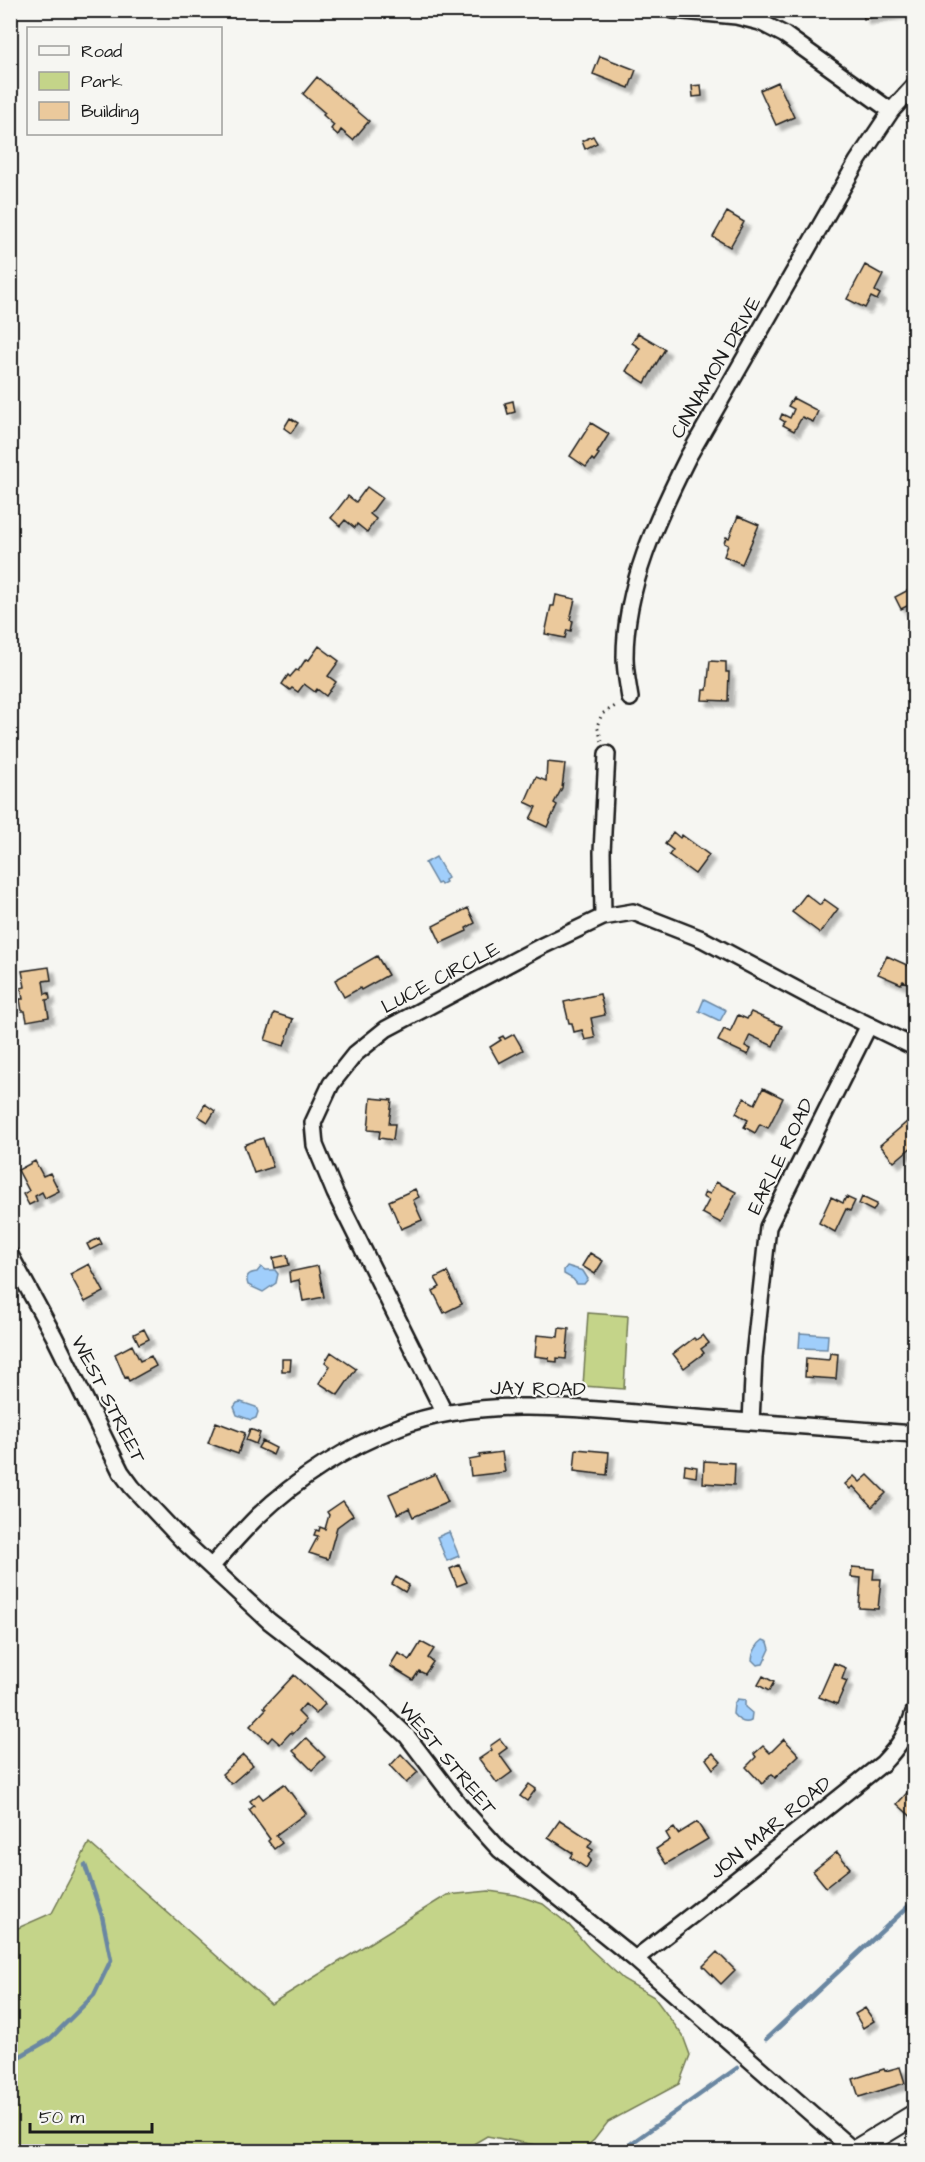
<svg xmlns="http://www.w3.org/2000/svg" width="925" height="2162" viewBox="0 0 925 2162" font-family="'Architects Daughter',sans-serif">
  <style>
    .green { fill: #c4d489; stroke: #707852; stroke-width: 1.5 }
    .water { fill: #a0cefb; stroke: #6b87a2; stroke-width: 1.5 }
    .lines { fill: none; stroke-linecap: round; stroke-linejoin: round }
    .stream { stroke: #6b87a2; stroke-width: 4.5 }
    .building { fill: #ebc99c; stroke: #1c1c1c; stroke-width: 1.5; filter: url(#shadow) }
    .minor-casing { stroke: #1c1c1c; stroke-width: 20 }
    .tertiary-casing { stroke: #1c1c1c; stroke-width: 24 }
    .path { stroke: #1c1c1c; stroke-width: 3; stroke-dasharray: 1.5 4.5; stroke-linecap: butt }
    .minor { stroke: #f6f6f2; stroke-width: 15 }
    .tertiary { stroke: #f6f6f2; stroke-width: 20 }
    .labels { text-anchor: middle; stroke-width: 4.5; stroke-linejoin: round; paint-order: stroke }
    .street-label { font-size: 20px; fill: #1c1c1c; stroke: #f6f6f2 }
  </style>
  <defs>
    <filter id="shadow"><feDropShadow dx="5.5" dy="5.5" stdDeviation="1.5" flood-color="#0004"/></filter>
  </defs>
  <rect width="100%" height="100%" fill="#f6f6f2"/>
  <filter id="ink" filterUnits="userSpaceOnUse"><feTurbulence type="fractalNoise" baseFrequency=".0167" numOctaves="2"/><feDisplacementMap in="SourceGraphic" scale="12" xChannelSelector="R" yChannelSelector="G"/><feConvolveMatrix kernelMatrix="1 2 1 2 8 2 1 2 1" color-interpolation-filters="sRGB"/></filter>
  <g filter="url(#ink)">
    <path class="green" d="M588,1313L628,1316L624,1389L583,1386Z
      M89,1843L271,2004L447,1895L489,1891L516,1895L543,1904L569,1925L589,1948L623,1979L654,1997L683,2036L690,2055L679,2084L608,2122L594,2140L581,2151H567L487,2136L460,2152L11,2151V1931L52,1913Z"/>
    <path class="water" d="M436,857L448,878L445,880L446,882L441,885L440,883L437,884L425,863Z
      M704,999L726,1010L720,1021L699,1011Z
      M567,1266L583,1271L588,1279L584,1284H577L573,1279L564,1274V1270Z
      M261,1267L265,1270H275L278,1274L276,1283L263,1292L248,1285C245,1276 248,1273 257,1272Z
      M800,1333L828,1335L827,1349L799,1348Z
      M241,1402L256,1407L258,1412L256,1418L251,1420L237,1415L234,1407L237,1403Z
      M449,1532L459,1556L447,1561L437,1537Z
      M763,1640L768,1642L770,1649L763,1664L757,1665L752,1660C752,1653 757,1644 763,1640Z
      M737,1699L745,1700V1707L752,1713L751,1721C744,1725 738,1720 733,1714L734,1704Z"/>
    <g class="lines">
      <path class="stream" d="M766,2039L914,1901
        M10,2062L50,2039L94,1995L111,1960L102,1916L85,1865
        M611,2152L629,2145L737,2068"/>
    </g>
    <path class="building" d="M862,10H908V11L864,19Z
      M600,56L636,70L629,88L593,74Z
      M317,77L369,121L353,140L341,130L338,135L331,129L334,125L323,115L325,113L303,94Z
      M778,82L794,117L776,125L760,90Z
      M701,85L702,96L693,97L692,86Z
      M593,136L597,143L585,149L582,141Z
      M727,212L744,222L730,247L713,237Z
      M865,265L883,275L875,291L880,294L877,300L871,297L865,308L847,299Z
      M638,333L665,349L645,383L626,371L640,348L632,343Z
      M793,398L818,411L813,422L802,417L794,431L783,425L785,422L780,419L782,414L790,418L794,409L788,406Z
      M513,401L515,412L508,414L505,403Z
      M290,418L298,423L291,433L284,428Z
      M591,423L609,434L597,453L599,454L594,461L592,459L586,467L570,456Z
      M367,487L382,498L370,514L376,519L367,532L357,524L355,528L345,520L340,526L331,518L348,496L356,502Z
      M738,516L759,525L742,564L724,556L728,545L724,543L726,537L729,538Z
      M914,587V610L911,604L901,609L895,597Z
      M556,595L575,599L570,620L573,621L571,631L567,630L565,638L545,634L551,606H554Z
      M319,646L339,661L328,676L336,682L326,696L317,689L315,692L304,684L298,692L292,688L290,690L282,684L288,675L290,677L296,670L298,671L306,659L309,660Z
      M710,661L726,662V672H729L728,701L702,700L703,690H707Z
      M547,762L565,764L562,788L554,803L557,805L547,827L530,819L536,807L525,802L536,777L546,781Z
      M673,832L680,838L682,835L709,855L695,874L669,855L673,850L665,844Z
      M806,894L820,905L824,899L838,909L820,933L792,912Z
      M468,908L475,923L466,928L467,931L441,943L433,926Z
      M377,956L388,975L361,990L360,988L344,997L335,980Z
      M887,956L909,966L910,963L914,965V990L911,988L912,985L903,981L901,984L878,974Z
      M49,967L51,980L43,981L45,994L49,993L50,999L46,1000L49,1017L27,1021L25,1011H22L20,999H23L21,988L25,987L22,971Z
      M600,994L605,1015L591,1018L595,1038L585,1040L582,1030L574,1032L572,1023H569L564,1002Z
      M751,1012L782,1026L773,1046L750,1035L745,1046L751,1049L748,1055L718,1041L724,1029L730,1032L738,1015L747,1019Z
      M274,1013L293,1019L284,1046L265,1040Z
      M514,1034L523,1050L499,1063L490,1047L501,1040L499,1038L503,1036L505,1039Z
      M763,1088L783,1098L768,1128L760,1124L755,1133L744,1127L748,1120L736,1113L744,1098L755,1104Z
      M371,1098L392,1100L389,1124H395L393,1140L379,1138L380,1131L368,1130Z
      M205,1104L215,1111L208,1122L198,1116Z
      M914,1116V1145L894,1162L880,1145Z
      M263,1138L273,1167L254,1173L244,1145Z
      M35,1161L43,1176L50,1173L59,1191L45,1198L42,1192L35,1196L37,1201L29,1205L23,1194L29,1191L18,1170Z
      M716,1182L736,1192L721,1223L702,1213L709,1200L703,1197L705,1192L710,1194Z
      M415,1189L419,1197L413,1200L422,1220L401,1229L389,1201Z
      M831,1197L843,1203L846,1197L855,1201L850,1211L846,1209L835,1232L819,1223Z
      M862,1197L877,1204L873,1211L859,1204Z
      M99,1238L102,1244L90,1250L87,1244Z
      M590,1253L603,1261L595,1274L582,1266Z
      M287,1255L289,1265L275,1268L273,1258Z
      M89,1264L104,1292L85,1302L70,1274Z
      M318,1266L324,1297L303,1301L299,1280L290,1282L289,1272Z
      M447,1272L462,1304L444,1313L433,1291L440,1287L435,1278Z
      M559,1328L569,1329L566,1359L557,1358V1362L549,1361V1358L535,1356L537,1335L558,1337Z
      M144,1329L149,1339L139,1344L134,1334Z
      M703,1335L709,1343L701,1349L704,1353L684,1368L673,1354L694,1338L696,1340Z
      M132,1345L140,1361L151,1356L156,1366L129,1381L127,1377L125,1378L115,1354Z
      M331,1352L356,1369L338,1395L319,1383L330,1366L325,1362Z
      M830,1353L838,1354L836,1379L805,1377L806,1358L829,1360Z
      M282,1359H291L290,1371H282Z
      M216,1422L245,1433L238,1454L208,1443Z
      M250,1429L260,1433L256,1444L246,1440Z
      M262,1441L276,1448L273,1455L258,1448Z
      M576,1449L609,1452L607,1475L574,1471Z
      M502,1452L505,1472L471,1476L469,1460L480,1458L479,1455Z
      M704,1461L735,1463L734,1485L703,1483Z
      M685,1465L697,1467L696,1477L684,1475Z
      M435,1474L448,1502L413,1517L409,1508L398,1514L389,1494Z
      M868,1475L886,1493L872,1507L853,1486L850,1489L845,1484L854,1476L860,1482Z
      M343,1501L353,1515L337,1527L328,1559L309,1553L318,1536L314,1535L316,1530L319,1531L320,1527L325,1529L329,1515L327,1512Z
      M459,1565L467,1582L457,1586L450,1569Z
      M852,1567L874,1569L873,1579H881L878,1609L859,1608L861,1578L851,1577Z
      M396,1577L409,1585L405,1592L392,1584Z
      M421,1642L434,1649L428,1658L433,1662L425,1674L419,1671L413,1680L390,1666L398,1653L410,1660Z
      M834,1663L846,1668L842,1679L847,1681L837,1704L819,1697Z
      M294,1675L325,1704L316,1714L305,1704L298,1712L306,1720L293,1734L291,1732L280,1744L272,1737L268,1742L250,1726L266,1709L264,1707Z
      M763,1676L774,1682L769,1691L758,1685Z
      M306,1738L325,1757L312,1770L293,1751Z
      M500,1739L507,1748L499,1754L512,1772L497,1783L479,1759L492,1750L490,1746Z
      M784,1739L799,1755L775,1778L772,1774L762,1784L746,1767L756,1757L754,1754L763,1746L770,1753Z
      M713,1753L721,1762L713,1769L706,1759Z
      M401,1754L418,1772L406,1783L390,1766Z
      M243,1755L253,1765L231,1784L222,1774Z
      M284,1784L306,1813L276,1835L282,1843L274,1849L268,1841L270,1839L249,1810L254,1806L250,1801L259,1794L263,1799Z
      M529,1784L536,1789L527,1801L520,1796Z
      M914,1785V1819L897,1804Z
      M560,1820L592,1841L588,1847L593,1850L588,1857L591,1860L586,1868L570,1857L573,1853L548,1837Z
      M697,1822L708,1839L666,1864L656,1849L670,1840L666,1833L674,1828L678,1834Z
      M837,1852L850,1868L826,1887L813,1871Z
      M717,1952L735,1970L721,1984L703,1966Z
      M865,2008L874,2021L863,2028L855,2014Z
      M900,2067L905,2083L859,2097L853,2079L884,2069L885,2071Z"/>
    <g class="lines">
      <defs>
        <path id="minor" d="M673,10L736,16L760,22L785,35L891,111
          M630,698C628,685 625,671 625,657C625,586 657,519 688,457L857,162L891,111L914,86
          M603,917L602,852L607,754
          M10,1255L54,1336L121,1472L132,1487L182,1540L269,1621L357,1689L407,1736L461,1807L500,1850L635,1959L854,2151
          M445,1414L335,1193L315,1145L313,1123L331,1084L355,1054L386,1029L542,946L603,917L633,912L702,939L809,996L914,1047
          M751,1422L754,1357L768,1227L869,1025
          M211,1567C226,1550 241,1533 257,1517C297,1479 347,1447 399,1427C481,1394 596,1410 683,1417C760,1423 837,1428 914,1434
          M635,1959L696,1912L883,1763C899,1746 907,1734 914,1712"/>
        <path id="tertiary" d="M853,2152L914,2115"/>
      </defs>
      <use href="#minor" class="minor-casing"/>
      <use href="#tertiary" class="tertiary-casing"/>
      <path class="path" d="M602,741L597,726L602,714L617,705"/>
      <use href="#minor" class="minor"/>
      <use href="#tertiary" class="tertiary"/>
    </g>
  </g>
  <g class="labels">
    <g class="street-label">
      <text transform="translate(715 367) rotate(-60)" y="7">CINNAMON DRIVE</text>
      <text transform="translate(440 977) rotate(-28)" y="7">LUCE CIRCLE</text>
      <text transform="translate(780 1156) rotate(-64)" y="7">EARLE ROAD</text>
      <text transform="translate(538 1388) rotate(1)" y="7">JAY ROAD</text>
      <text transform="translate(109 1399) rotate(63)" y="7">WEST STREET</text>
      <text transform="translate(448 1758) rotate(50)" y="7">WEST STREET</text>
      <text transform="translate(770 1827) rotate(-39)" y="7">JON MAR ROAD</text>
    </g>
  </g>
  <rect width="925" height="2162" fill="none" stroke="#f6f6f2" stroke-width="36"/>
  <rect x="18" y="18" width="889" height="2126" fill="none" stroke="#1c1c1c" stroke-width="2" filter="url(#ink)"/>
  <rect x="27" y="27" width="195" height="108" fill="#f6f6f2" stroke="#9f9f9c" stroke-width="1.5"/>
  <rect x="39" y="46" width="30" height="9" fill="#f6f6f2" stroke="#9f9f9c" stroke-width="1.5"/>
  <text x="81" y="57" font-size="18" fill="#1c1c1c">Road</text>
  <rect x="39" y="72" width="30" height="18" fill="#c4d489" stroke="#9f9f9c" stroke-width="1.5"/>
  <text x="81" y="87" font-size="18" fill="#1c1c1c">Park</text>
  <rect x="39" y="102" width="30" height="18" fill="#ebc99c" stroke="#9f9f9c" stroke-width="1.5"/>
  <text x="81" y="117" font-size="18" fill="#1c1c1c">Building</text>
  <path d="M30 2123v9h122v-9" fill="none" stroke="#1c1c1c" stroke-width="3"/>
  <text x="39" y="2123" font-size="18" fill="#1c1c1c" stroke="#f6f6f2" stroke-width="4.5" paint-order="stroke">50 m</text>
</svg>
